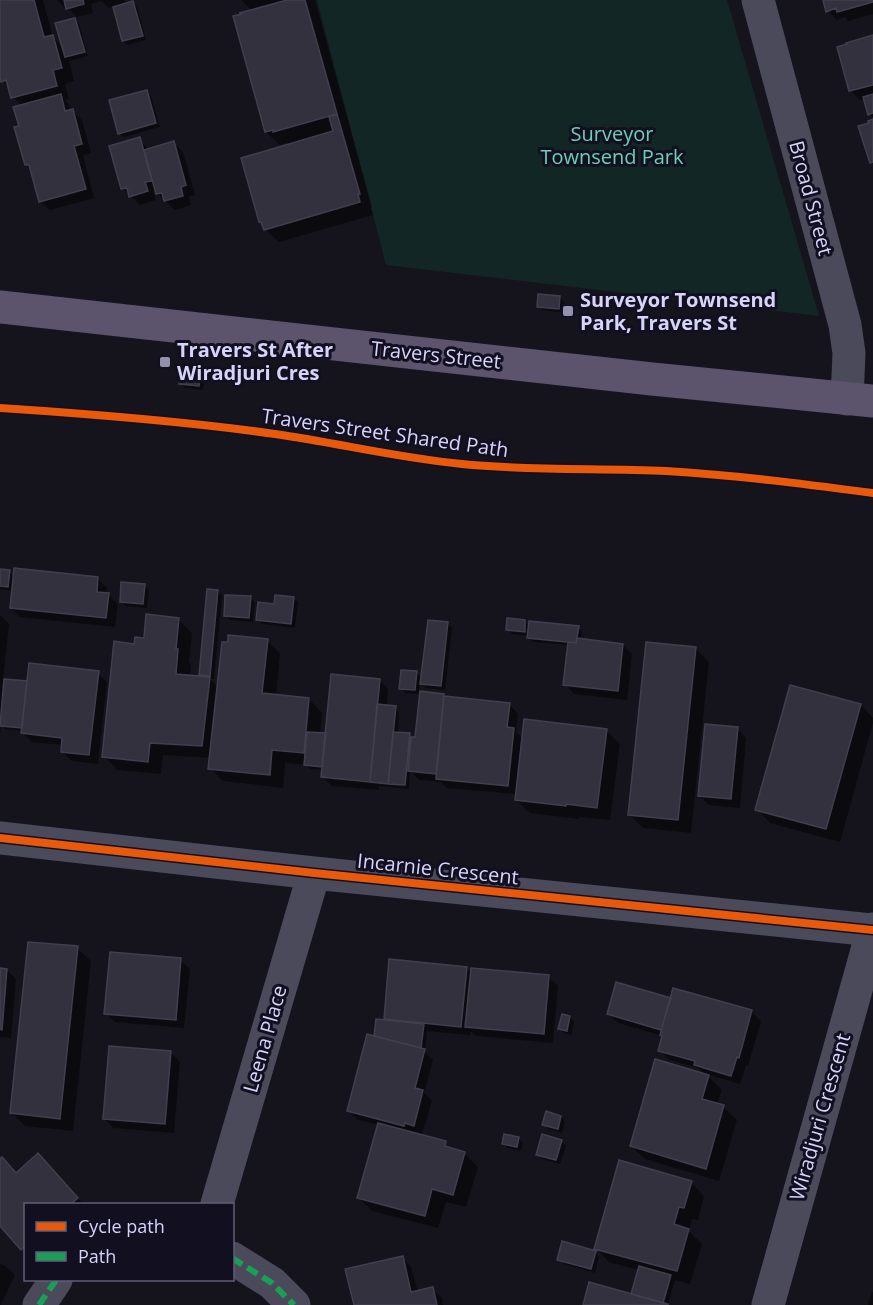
<svg xmlns="http://www.w3.org/2000/svg" width="873" height="1305" viewBox="0 0 873 1305" font-family="'Open Sans',sans-serif">
  <style>
    .green { fill: #132626 }
    .shadow { fill: #0007 }
    .building { fill: #33313e; stroke: #413f4f; stroke-width: 1.5 }
    .lines { fill: none; stroke-linecap: round; stroke-linejoin: round }
    .minor { stroke: #4a4a5b; stroke-width: 33 }
    .major { stroke: #5c546c; stroke-width: 33 }
    .quiet { stroke: #1a9f57; stroke-width: 6; stroke-dasharray: 12 6; stroke-linecap: butt }
    .cycleway-casing { stroke: #121020; stroke-width: 11 }
    .cycleway { stroke: #e8590c; stroke-width: 8 }
    .poi-dot { fill: #9391ac; stroke: #121020; stroke-width: 2 }
    .labels { text-anchor: middle; stroke-width: 6; stroke-linejoin: round; paint-order: stroke }
    .park-label { font-size: 20px; fill: #69d0b4; stroke: #121020 }
    .street-label { font-size: 20px; fill: #d7d4fa; stroke: #121020 }
    .poi-label { font-size: 20px; font-weight: bold; fill: #d7d4fa; stroke: #121020; text-anchor: start }
  </style>
  <rect width="100%" height="100%" fill="#15141c"/>
  <path class="green" d="M317,0H727L819,316L386,265Z"/>
  <path class="shadow" d="M0,0H43L53,37L64,48L75,19L79,24L88,56L69,61L74,81L65,84L69,99L65,100L69,105L71,111H72L82,120L91,153L83,155L94,198L50,210L40,201L32,171L26,165L20,127L22,106L13,97L10,89L3,81L0,72Z
    M57,0H124L125,5L133,3L137,7L146,40L128,45L123,40L115,6L109,8L101,1L91,4L93,13L77,17L70,10H67Z
    M241,0H315L372,207L371,208L373,215L279,242L265,229L289,146L286,143L280,145L266,132L252,11Z
    M824,0H873V14L848,21L845,17L837,20L828,11Z
    M873,37V117L870,114L865,99L860,100L851,91L839,48Z
    M147,91L151,96L160,127L124,137L119,133Z
    M139,139L149,150L174,143L183,152L195,195L189,196L191,205L175,210L157,193V191H153L156,200L140,205L122,188Z
    M560,297L564,302L563,313L543,310L538,306Z
    M200,374L205,379L203,390L185,388L180,384Z
    M0,570L9,571L14,577L98,579L107,588L106,594L108,595L118,604L115,627L20,617L11,608L13,591L0,589Z
    M144,585L149,590L147,608L126,606L121,602Z
    M218,591L222,596L214,679H210L218,688L267,640L280,654L276,696L309,699L322,713L320,734L325,735L379,680L388,689L387,706L395,707L399,712L398,734L409,735L412,738L416,739L421,694L405,693L401,688L416,672L422,679L448,623L452,628L445,690L426,688L420,682L419,692L444,695L446,698L509,704L518,714L516,732L523,739L606,730L620,744L610,820L579,817V819L530,813L516,800L517,794L447,788L441,782L419,780L410,771L409,789L379,786V790L332,786L323,777L324,770L310,769L306,765L285,763L283,788L223,781L210,768L211,758L163,755L161,774L117,770L104,756L136,645L178,619L192,633L189,662L191,664L190,677L204,678L200,674Z
    M250,598L255,602L253,622L230,620L226,616Z
    M293,598L298,602L295,628L262,624L258,620L276,605Z
    M0,615L9,624L3,680L26,683L98,673L107,682L98,764L72,761L62,752L63,745L32,742L23,733V731L5,729L1,726L0,736Z
    M525,622L530,627L578,628L582,632L581,640L623,645L632,654L627,700L574,694L565,684L569,645L533,642L529,637V636L512,634L508,629Z
    M695,648L709,662L691,833L643,828L630,815Z
    M791,686L861,705L873,718V723L840,842L770,823L757,809Z
    M737,728L746,738L740,808L709,805L700,796Z
    M77,948L91,961L73,1131L25,1126L12,1113Z
    M180,960L190,969L184,1028L115,1022L106,1013Z
    M391,961L466,968L472,974L548,977L558,986L553,1043L476,1036L471,1031L470,1035L427,1031L425,1052L433,1060L424,1093L432,1100L422,1136L445,1143L452,1150L464,1153L478,1167L466,1207L446,1202L438,1228L372,1211L358,1197L379,1125L358,1120L349,1111L376,1038L385,1021Z
    M0,970H7L16,979L11,1038L0,1037Z
    M672,1000L752,1012L761,1021L748,1066L746,1065L740,1084L706,1074L722,1090L717,1105L723,1107L737,1120L719,1181L645,1159L631,1146L707,1076L698,1068L669,1060L660,1050L663,1036L618,1023L609,1014Z
    M570,1017L574,1022L571,1035L564,1033L559,1029Z
    M170,1052L180,1062L174,1133L113,1128L104,1118Z
    M561,1117L565,1121L562,1133L548,1129L544,1125Z
    M519,1139L523,1143L521,1151L508,1148L504,1144Z
    M561,1141L566,1146L560,1164L542,1159L538,1155Z
    M0,1160L17,1174L48,1164L83,1204H26V1252L0,1224Z
    M691,1182L704,1196L698,1220L692,1219L689,1231L702,1244L690,1284L675,1280L668,1305H584L632,1296L639,1270L609,1262L596,1248Z
    M595,1252L599,1257L595,1273L564,1264L559,1259Z
    M402,1257L411,1267L418,1292L432,1289L442,1298L443,1305H355Z
    M0,1264L5,1266L15,1275L1,1305H0Z
    M872,1292H873V1305H868Z"/>
  <path class="building" d="M0,0H34L44,37L53,35L62,68L53,70L57,86L11,98L6,80L1,82L0,77Z
    M64,0H83L84,4L66,9Z
    M287,0H305L337,114L273,132V130L265,132L233,16L241,14L240,13Z
    M823,0H873V2L837,12L836,8L826,12Z
    M133,1L143,36L122,41L113,7Z
    M75,18L85,52L65,57L55,23Z
    M873,35V85L849,91L837,47L847,44L846,43Z
    M147,90L156,123L118,134L109,100Z
    M61,94L65,111L73,109L82,144L74,146L86,189L39,202L29,165H25L14,127L19,126L13,107Z
    M873,94V113L868,115L863,97Z
    M337,114L360,194H358L360,202L264,230L261,222H259L241,158L333,131L329,117Z
    M873,119V162L870,163L858,126L869,123L868,121Z
    M140,137L152,181L145,182L148,191L129,197L127,188L121,189L109,146Z
    M174,141L186,185L181,187L183,196L164,201L162,193L156,194L144,150Z
    M538,294L560,296L559,309L537,307Z
    M180,371L201,373L199,386L179,384Z
    M14,568L98,577L97,592L109,593L106,618L10,608Z
    M0,569L10,570L8,587L0,586Z
    M121,582L145,584L143,604L120,602Z
    M207,589L218,590L210,676L199,675Z
    M225,595L251,596L249,618L224,616Z
    M275,595L294,597L291,624L256,620L258,602L274,604Z
    M146,614L179,618L176,649H178L176,674L210,677L202,746L150,743L148,762L102,757L114,641L134,644L135,637L144,638Z
    M507,618L525,620V632L506,630Z
    M428,620L448,622L441,686L420,684Z
    M529,621L579,626L576,643L527,638Z
    M228,635L268,639L262,693L309,698L304,753L272,750L270,775L208,769L222,642H228Z
    M577,638L623,644L618,691L563,685L568,642L576,643Z
    M646,642L696,647L678,820L628,815Z
    M29,663L99,671L89,755L61,752L62,738L21,733Z
    M401,670L417,671L415,690L399,689Z
    M331,674L380,679L370,782L321,777Z
    M4,679L27,681L22,728L0,726Z
    M790,685L861,704L826,829L755,810Z
    M420,691L444,694L436,774L408,771L411,737H415Z
    M444,696L510,703L507,727L514,728L508,786L436,779Z
    M377,704L396,706L388,784L370,782Z
    M524,719L607,729L597,808L566,804V806L515,800Z
    M705,724L738,727L731,799L698,796Z
    M307,732L326,733L322,767L304,765Z
    M393,732L410,733L405,785L388,784Z
    M28,942L78,946L60,1119L10,1113Z
    M110,952L181,958L176,1020L104,1014Z
    M389,959L467,967L461,1027L384,1019Z
    M0,968L7,969L2,1030L0,1029Z
    M471,968L549,975L544,1034L465,1027Z
    M616,982L671,998L661,1030L607,1014Z
    M673,988L752,1010L739,1058L737,1057L731,1076L694,1065L695,1061L658,1051L662,1036L660,1035Z
    M562,1014L570,1016L567,1031L558,1029Z
    M376,1019L424,1024L421,1048L374,1036Z
    M367,1034L425,1049L415,1088L423,1090L414,1126L405,1123L404,1126L347,1111Z
    M109,1046L171,1051L165,1124L103,1119Z
    M655,1059L709,1075L702,1099L724,1105L706,1169L630,1146Z
    M546,1111L561,1116L558,1129L542,1125Z
    M378,1123L446,1141L445,1146L465,1152L453,1195L432,1189L425,1216L357,1198Z
    M504,1134L519,1137L517,1147L502,1144Z
    M542,1134L562,1140L556,1160L536,1155Z
    M38,1153L78,1198L71,1204H26V1245L21,1250L0,1226V1158L2,1157L16,1173Z
    M619,1160L692,1181L684,1208L679,1207L674,1224L689,1229L677,1271L594,1249Z
    M562,1241L596,1251L591,1269L557,1260Z
    M403,1256L411,1292L433,1287L437,1305H354L345,1269Z
    M639,1266L671,1275L663,1303L631,1294Z
    M589,1282L668,1304V1305H583Z"/>
  <g class="lines">
    <path class="minor" d="M758,0L845,325L849,353L847,399
      M0,838L314,873L873,930
      M217,1204L314,873
      M232,1258L272,1283L294,1305
      M39,1305L56,1280
      M768,1305L873,929"/>
    <path class="major" d="M0,307L652,379L873,401"/>
    <path class="quiet" d="M232,1258L272,1283L294,1305
      M39,1305L56,1280"/>
    <defs>
      <path id="cycleway" d="M0,408C92,414 184,421 275,434C338,443 399,458 462,464C530,471 598,468 666,471C735,475 804,484 873,493
        M0,838L314,873L873,930"/>
    </defs>
    <use href="#cycleway" class="cycleway-casing"/>
    <use href="#cycleway" class="cycleway"/>
  </g>
  <g class="poi-dot">
    <rect x="562" y="305" width="12" height="12" rx="3"/>
    <rect x="159" y="356" width="12" height="12" rx="3"/>
  </g>
  <g class="labels">
    <g class="park-label">
      <text x="612" y="141">Surveyor<tspan x="612" dy="23">Townsend Park</tspan></text>
    </g>
    <g class="street-label">
      <text transform="translate(811 198) rotate(75)" y="7">Broad Street</text>
      <text transform="translate(436 355) rotate(6)" y="7">Travers Street</text>
      <text transform="translate(385 433) rotate(8)" y="7">Travers Street Shared Path</text>
      <text transform="translate(438 869) rotate(6)" y="7">Incarnie Crescent</text>
      <text transform="translate(265 1039) rotate(-74)" y="7">Leena Place</text>
      <text transform="translate(820 1117) rotate(-74)" y="7">Wiradjuri Crescent</text>
    </g>
    <g class="poi-label">
      <text x="580" y="307">Surveyor Townsend<tspan x="580" dy="23">Park, Travers St</tspan></text>
      <text x="177" y="357">Travers St After<tspan x="177" dy="23">Wiradjuri Cres</tspan></text>
    </g>
  </g>
  <rect x="24" y="1203" width="210" height="78" fill="#121020" stroke="#615e77" stroke-width="1.5"/>
  <rect x="36" y="1222" width="30" height="9" fill="#e8590c" stroke="#615e77" stroke-width="1.5"/>
  <text x="78" y="1233" font-size="18" fill="#d7d4fa">Cycle path</text>
  <rect x="36" y="1252" width="30" height="9" fill="#1a9f57" stroke="#615e77" stroke-width="1.5"/>
  <text x="78" y="1263" font-size="18" fill="#d7d4fa">Path</text>
</svg>
